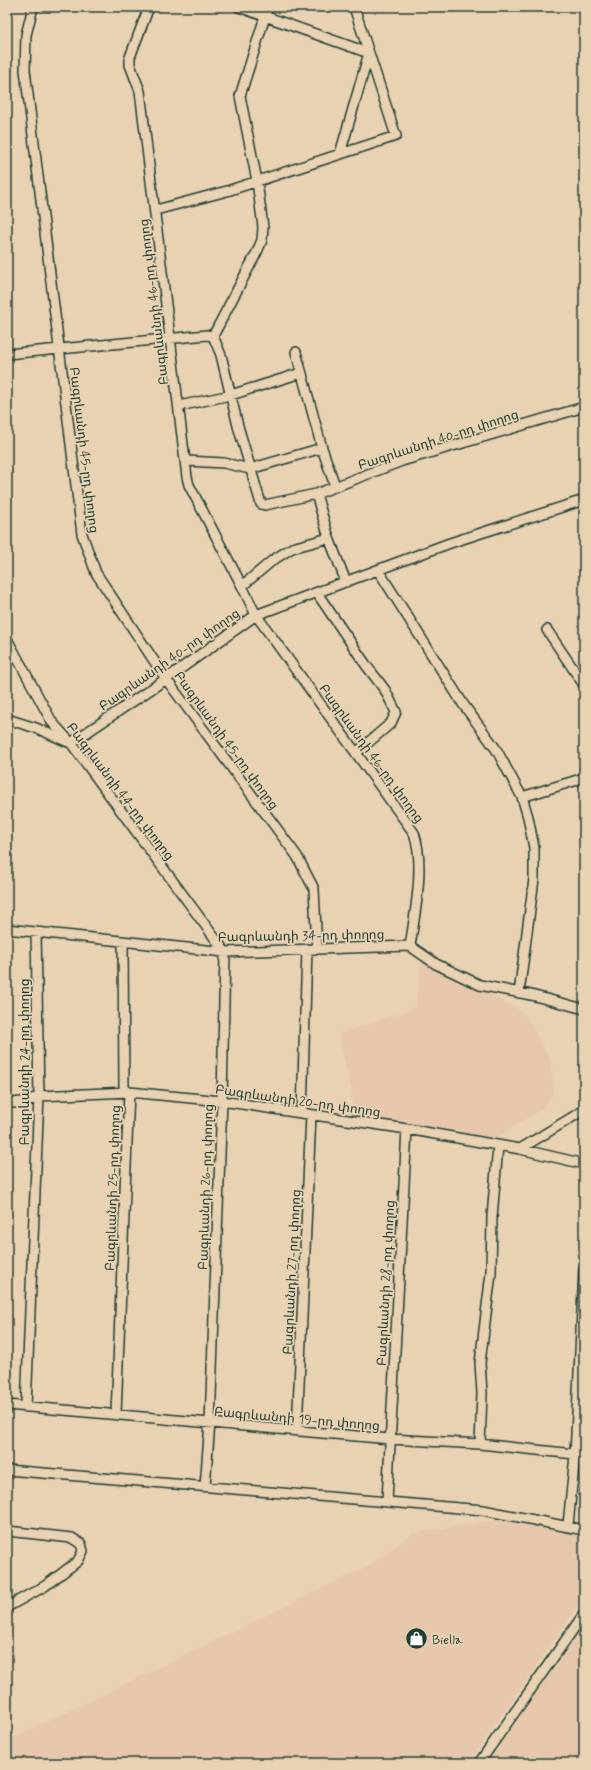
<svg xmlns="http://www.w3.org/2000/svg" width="591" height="1770" viewBox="0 0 591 1770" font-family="Mynerve,'Noto Sans Armenian',sans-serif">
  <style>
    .built { fill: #e6c7ac }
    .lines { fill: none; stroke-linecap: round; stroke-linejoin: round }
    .minor-casing { stroke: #1f3d34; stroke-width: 12 }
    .minor { stroke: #e9d2b2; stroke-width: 9 }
    .labels { text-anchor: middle; stroke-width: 3.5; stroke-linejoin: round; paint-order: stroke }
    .street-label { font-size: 13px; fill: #1f3d34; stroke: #e9d2b2 }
    .poi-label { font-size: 13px; fill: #1f3d34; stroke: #e9d2b2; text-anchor: start }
  </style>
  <rect width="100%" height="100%" fill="#e9d2b2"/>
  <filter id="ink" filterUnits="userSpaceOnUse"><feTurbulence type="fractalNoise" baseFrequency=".025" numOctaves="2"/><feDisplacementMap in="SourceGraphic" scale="8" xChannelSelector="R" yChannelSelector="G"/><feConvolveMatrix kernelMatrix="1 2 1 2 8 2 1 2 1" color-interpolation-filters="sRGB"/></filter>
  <g filter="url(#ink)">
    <path class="built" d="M422,960L516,1008L526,1016L550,1058L554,1091L543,1108L493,1140L351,1116L352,1092L338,1034L415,1008Z
      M495,1520L565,1531L584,1537V1597L469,1763H7V1741L370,1565L413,1533Z
      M584,1625V1763H488L538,1690Z"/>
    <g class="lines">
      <defs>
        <path id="minor" d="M33,7L26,35L25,70L82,534L96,573L166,679L297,856L314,889L317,949
          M149,7L130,57V65L140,91L187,477L189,485L242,586
          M239,7L369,53L340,154
          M156,210L227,191L396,136L354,7
          M213,336L257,252L262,240L263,227L257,181L240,96L268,7
          M7,354L207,335L213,336L221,355L238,426L261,504L265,505L316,494
          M179,406L231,395L301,373
          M322,448L335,486
          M186,461L224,463L250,469L322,448L296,352
          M329,538L346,582
          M378,570L463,704L496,749L522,797L528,817L534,848V879L519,993
          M317,593L366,665L385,690L396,712L391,723L356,753
          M547,630L584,685
          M7,639L52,722L71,743L225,952L222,1101L210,1423L205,1486
          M7,719L36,728L68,742
          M71,743L166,679L256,615L242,586L273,560L292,548L329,538L316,494L402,461L584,407
          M522,797L584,778
          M7,929L225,952L410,946L436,964L480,985L531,995L584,1009
          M410,946C415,913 425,864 414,833L256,615L450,543L584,500
          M7,1103C20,1103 28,1102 39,1096L129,1092L222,1101L407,1129L520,1149L584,1164
          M302,1113L307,949
          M520,1149L584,1110
          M7,1405L390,1439L480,1444L584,1455
          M26,1407L39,1096L36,932
          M116,1414L129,1092L124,1089L123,942
          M297,1430L311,1115
          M480,1444L482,1393L480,1363L491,1273L492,1217L498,1146
          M7,1470L483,1510L584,1530
          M387,1501L407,1129
          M568,1525L575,1455L584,1269
          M7,1531L72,1538L81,1544L83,1551L78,1561L45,1586L7,1607
          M479,1763L584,1614"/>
      </defs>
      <use href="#minor" class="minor-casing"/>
      <use href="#minor" class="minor"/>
    </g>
  </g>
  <defs>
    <symbol id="shop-disc" viewBox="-11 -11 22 22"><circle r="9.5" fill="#1f3d34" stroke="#e9d2b2"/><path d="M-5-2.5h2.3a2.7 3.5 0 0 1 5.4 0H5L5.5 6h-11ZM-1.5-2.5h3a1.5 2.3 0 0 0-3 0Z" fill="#fff"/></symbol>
  </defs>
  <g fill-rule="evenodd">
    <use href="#shop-disc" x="404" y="1626" width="25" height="25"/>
  </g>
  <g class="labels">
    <g class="street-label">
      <text transform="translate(153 302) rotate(-97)" y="5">Բագրևանդի 46-րդ փողոց</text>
      <text transform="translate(438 439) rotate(-18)" y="5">Բագրևանդի 40-րդ փողոց</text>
      <text transform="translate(85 450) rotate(83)" y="5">Բագրևանդի 45-րդ փողոց</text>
      <text transform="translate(169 659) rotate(-35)" y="5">Բագրևանդի 40-րդ փողոց</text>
      <text transform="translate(227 740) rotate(54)" y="5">Բագրևանդի 45-րդ փողոց</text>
      <text transform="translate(372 753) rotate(54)" y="5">Բագրևանդի 46-րդ փողոց</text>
      <text transform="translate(121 791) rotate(53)" y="5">Բագրևանդի 44-րդ փողոց</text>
      <text transform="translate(301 935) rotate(-1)" y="5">Բագրևանդի 34-րդ փողոց</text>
      <text transform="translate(24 1062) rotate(-90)" y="5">Բագրևանդի 24-րդ փողոց</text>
      <text transform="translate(298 1100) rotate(8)" y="5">Բագրևանդի 20-րդ փողոց</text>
      <text transform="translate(205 1187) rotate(-88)" y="5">Բագրևանդի 26-րդ փողոց</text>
      <text transform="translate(112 1188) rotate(-88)" y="5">Բագրևանդի 25-րդ փողոց</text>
      <text transform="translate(291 1272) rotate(-87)" y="5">Բագրևանդի 27-րդ փողոց</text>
      <text transform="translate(385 1283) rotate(-87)" y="5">Բագրևանդի 28-րդ փողոց</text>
      <text transform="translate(297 1418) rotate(5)" y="5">Բագրևանդի 19-րդ փողոց</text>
    </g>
    <g class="poi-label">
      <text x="432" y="1644">Biella</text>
    </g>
  </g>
  <rect width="591" height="1770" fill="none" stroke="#e9d2b2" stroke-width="24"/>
  <rect x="12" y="12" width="567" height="1746" fill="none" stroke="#1f3d34" stroke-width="1.5" filter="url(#ink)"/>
</svg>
